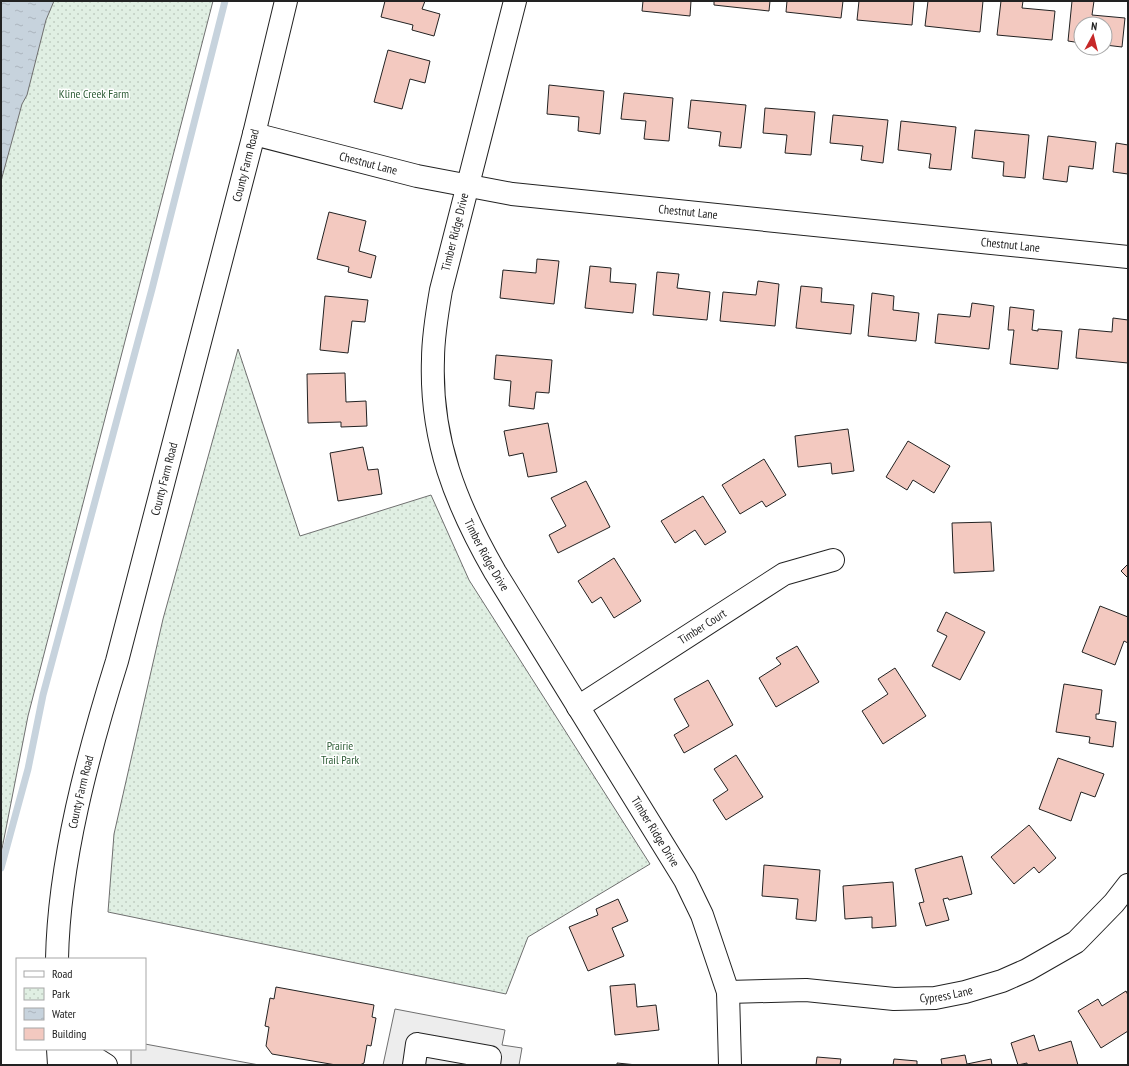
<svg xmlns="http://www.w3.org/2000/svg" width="1129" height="1066" viewBox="0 0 1129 1066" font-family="'PT Sans Narrow',sans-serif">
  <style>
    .park { fill: url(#park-dots); stroke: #6f6f6f }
    .parking { fill: #ededed; stroke: #6f6f6f }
    .water { fill: url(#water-ripples); stroke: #6f6f6f }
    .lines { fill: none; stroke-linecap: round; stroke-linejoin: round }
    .stream { stroke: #c7d3dd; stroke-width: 7 }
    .building { fill: #f3c9c0; stroke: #222 }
    .minor-casing { stroke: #222; stroke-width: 24 }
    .major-casing { stroke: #222; stroke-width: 24 }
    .minor { stroke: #fff; stroke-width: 22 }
    .major { stroke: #fff; stroke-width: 22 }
    .labels { text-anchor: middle; stroke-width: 3; stroke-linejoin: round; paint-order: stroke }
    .park-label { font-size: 12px; fill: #2f5e38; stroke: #fff }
    .street-label { font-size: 12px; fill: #222; stroke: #fff }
  </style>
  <defs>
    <pattern id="park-dots" width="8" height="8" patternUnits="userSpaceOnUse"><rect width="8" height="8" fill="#e0efe3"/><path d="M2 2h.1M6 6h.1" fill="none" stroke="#c0cdc2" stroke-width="1.8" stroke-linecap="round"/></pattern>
    <pattern id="water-ripples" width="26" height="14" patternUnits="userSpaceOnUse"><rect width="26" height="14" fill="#c7d3dd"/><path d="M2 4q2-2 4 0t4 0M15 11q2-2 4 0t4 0" fill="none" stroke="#abb5bd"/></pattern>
  </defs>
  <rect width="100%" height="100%" fill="#fff"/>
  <path class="park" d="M1,1H213L28,716L1,854Z
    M238,349L300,536L431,495L469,580L650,864L528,937L506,994L108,912L114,834L163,619Z"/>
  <path class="parking" d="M395,1009L505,1030L502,1045L522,1048L519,1065H383Z
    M145,1044L259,1065H131V1049H145Z"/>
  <path class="water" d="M1,1H54L46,20L27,95L22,104L1,181Z"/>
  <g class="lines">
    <path class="stream" d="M1,868L28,769L43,695L152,289L225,1"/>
  </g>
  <path class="building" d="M385,1H425L422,9L440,14L434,36L412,30L413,25L381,17Z
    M643,1H691L690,16L642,11Z
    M714,1H770L769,11L714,5Z
    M787,1H843L841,18L786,12Z
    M859,1H914L912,25L857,20Z
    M928,1H983L980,32L925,26Z
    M1001,1H1023L1022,8L1055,11L1052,40L997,35Z
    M1072,1H1094L1092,15L1125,18L1122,47L1105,45V24H1081V43L1068,41Z
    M388,50L430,61L425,83L410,79L402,109L374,102Z
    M549,85L604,91L600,134L578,131L579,117L547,114Z
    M624,93L673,98L669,141L644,139L646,121L621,119Z
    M691,100L746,105L741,148L719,146L721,132L688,128Z
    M765,108L815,112L811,155L785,153L787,135L763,133Z
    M833,115L888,120L883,163L861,160L863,146L830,143Z
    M901,121L956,127L951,170L929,168L931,154L898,150Z
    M975,130L1029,135L1025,178L1003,176L1004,162L972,158Z
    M1048,136L1096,142L1093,169L1069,166L1067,182L1043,179Z
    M1116,143L1128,145V174L1113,172Z
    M329,212L366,221L359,251L376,256L371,278L348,272L349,267L317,259Z
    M537,259L559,261L554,304L500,298L503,270L536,273Z
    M590,266L611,268L610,282L636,284L633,313L585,308Z
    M657,272L679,274L677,288L710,292L707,320L653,315Z
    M758,281L779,284L775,326L720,321L723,292L756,295Z
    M801,286L822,288L821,302L854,305L851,334L796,328Z
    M872,293L894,296L893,310L919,313L916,341L868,336Z
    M325,296L368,300L365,322L352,321L348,353L320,350Z
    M972,303L994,306L989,349L935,343L938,314L970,317Z
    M1010,307L1034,310L1032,330L1038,331V329L1062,331L1058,369L1010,364L1014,330H1008Z
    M1113,318L1128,320V363L1076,358L1079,329L1112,332Z
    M496,355L552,360L549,393L536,392L534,409L509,406L511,381L494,379Z
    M345,373L346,402L366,401L367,426L341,427V422L308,423L307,374Z
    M548,423L557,472L528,477L523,453L509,456L504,431Z
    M848,429L854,471L832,474L831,463L798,467L795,436Z
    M908,441L950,466L934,493L913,480L907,490L886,477Z
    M363,447L368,470L378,469L382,494L338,501L330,453Z
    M764,459L786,495L766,507L762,501L740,514L722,485Z
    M586,481L610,527L558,553L549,535L566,526L551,498Z
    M703,496L726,532L705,545L695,530L675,543L661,521Z
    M991,522L994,571L954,573L952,523Z
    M614,558L641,601L614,618L601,597L592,603L578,581Z
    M1128,564V578L1121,571Z
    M1100,606L1128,617V643L1124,641L1115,665L1082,652Z
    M946,612L985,632L960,680L932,666L947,636L937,631Z
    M797,646L819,682L776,707L759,678L781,664L776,658Z
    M895,668L926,716L883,744L862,711L888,694L878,679Z
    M708,680L733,725L684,753L674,735L689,726L674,699Z
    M1064,684L1102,690L1099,714H1096V719L1116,722L1113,747L1089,743L1090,737L1056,732Z
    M736,755L763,797L726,820L713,800L728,790L714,769Z
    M1058,758L1104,774L1095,797L1081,792L1071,821L1039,809Z
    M1029,825L1056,858L1039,873L1034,867L1014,884L991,857Z
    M962,856L972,894L949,900L948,898L943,899L949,920L926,926L919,903L924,902L915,869Z
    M764,865L820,870L816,921L796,919L798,899L762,896Z
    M893,882L896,926L872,928V917L845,919L843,886Z
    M618,899L628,921L612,928L624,956L588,971L569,927L598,915L596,909Z
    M635,984L637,1007L656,1005L659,1030L615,1035L610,986Z
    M276,987L374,1005L372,1017L376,1018L371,1046L367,1045L364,1063L360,1065H336L272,1054L266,1046L269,1027L265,1026L270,998L274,999Z
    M1126,991L1128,995V1031L1101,1048L1078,1011L1098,999L1102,1006Z
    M1034,1035L1039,1051L1071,1041L1078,1065H1027V1063L1018,1065L1011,1043Z
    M965,1055L967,1064L991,1059L992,1065H942L941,1059Z
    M817,1057L841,1059L840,1065H816Z
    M894,1059L917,1061V1065H893Z
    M617,1063L637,1065H617Z"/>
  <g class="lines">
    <defs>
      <g id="minor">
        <path id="s1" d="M515,1L441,290C437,313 433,336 433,359C430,440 456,504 495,572L685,880L702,915L728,992L730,1065"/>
        <path id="s2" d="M254,134L417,176L512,194L1128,257"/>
        <path id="s3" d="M578,707L784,574L833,560"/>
        <path id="s4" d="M728,992L806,990L894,999L935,998L965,992L1002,981L1027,970L1076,942L1114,903L1128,885"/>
        <path d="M59,1058H95L106,1065"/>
        <path d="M414,1065L417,1044L490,1057L489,1065"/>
      </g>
      <g id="major">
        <path id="s5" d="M57,959C59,861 88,754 117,661L254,134L286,1"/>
        <path d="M58,1049L59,1065"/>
      </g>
    </defs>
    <use href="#minor" class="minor-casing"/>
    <use href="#major" class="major-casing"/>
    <use href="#minor" class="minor"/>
    <use href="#major" class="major"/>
  </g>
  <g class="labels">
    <g class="park-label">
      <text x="94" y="98">Kline Creek Farm</text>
      <text x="340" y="750">Prairie<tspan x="340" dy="14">Trail Park</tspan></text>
    </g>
    <g class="street-label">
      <text dy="4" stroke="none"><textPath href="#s2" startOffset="118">Chestnut Lane</textPath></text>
      <text dy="4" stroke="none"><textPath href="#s5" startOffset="817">County Farm Road</textPath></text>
      <text dy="4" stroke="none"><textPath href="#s2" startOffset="442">Chestnut Lane</textPath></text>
      <text transform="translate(455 232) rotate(-76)" y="4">Timber Ridge Drive</text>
      <text dy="4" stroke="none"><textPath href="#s2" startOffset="766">Chestnut Lane</textPath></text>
      <text dy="4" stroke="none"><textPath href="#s5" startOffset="493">County Farm Road</textPath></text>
      <text dy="4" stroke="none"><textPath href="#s1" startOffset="574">Timber Ridge Drive</textPath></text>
      <text dy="4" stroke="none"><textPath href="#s3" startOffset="148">Timber Court</textPath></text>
      <text dy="4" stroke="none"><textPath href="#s5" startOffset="169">County Farm Road</textPath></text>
      <text dy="4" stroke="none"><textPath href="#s1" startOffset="898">Timber Ridge Drive</textPath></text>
      <text dy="4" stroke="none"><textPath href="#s4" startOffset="219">Cypress Lane</textPath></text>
    </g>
  </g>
  <rect width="1129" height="1066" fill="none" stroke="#222222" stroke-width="4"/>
  <rect x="16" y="958" width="130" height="92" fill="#ffffff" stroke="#a7a7a7"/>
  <rect x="24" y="971" width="20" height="6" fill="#ffffff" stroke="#a7a7a7"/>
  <text x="52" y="978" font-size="12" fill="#222222">Road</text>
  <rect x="24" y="988" width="20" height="12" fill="url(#park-dots)" stroke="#a7a7a7"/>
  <text x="52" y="998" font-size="12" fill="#222222">Park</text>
  <rect x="24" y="1008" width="20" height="12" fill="url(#water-ripples)" stroke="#a7a7a7"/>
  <text x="52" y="1018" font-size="12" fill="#222222">Water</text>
  <rect x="24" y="1028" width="20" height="12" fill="#f3c9c0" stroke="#a7a7a7"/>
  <text x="52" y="1038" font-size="12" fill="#222222">Building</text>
  <g transform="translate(1093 36) rotate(7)"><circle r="19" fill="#ffffff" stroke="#a7a7a7"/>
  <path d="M0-3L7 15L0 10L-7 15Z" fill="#c62828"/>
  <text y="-6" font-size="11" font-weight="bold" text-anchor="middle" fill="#222222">N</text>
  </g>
</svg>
